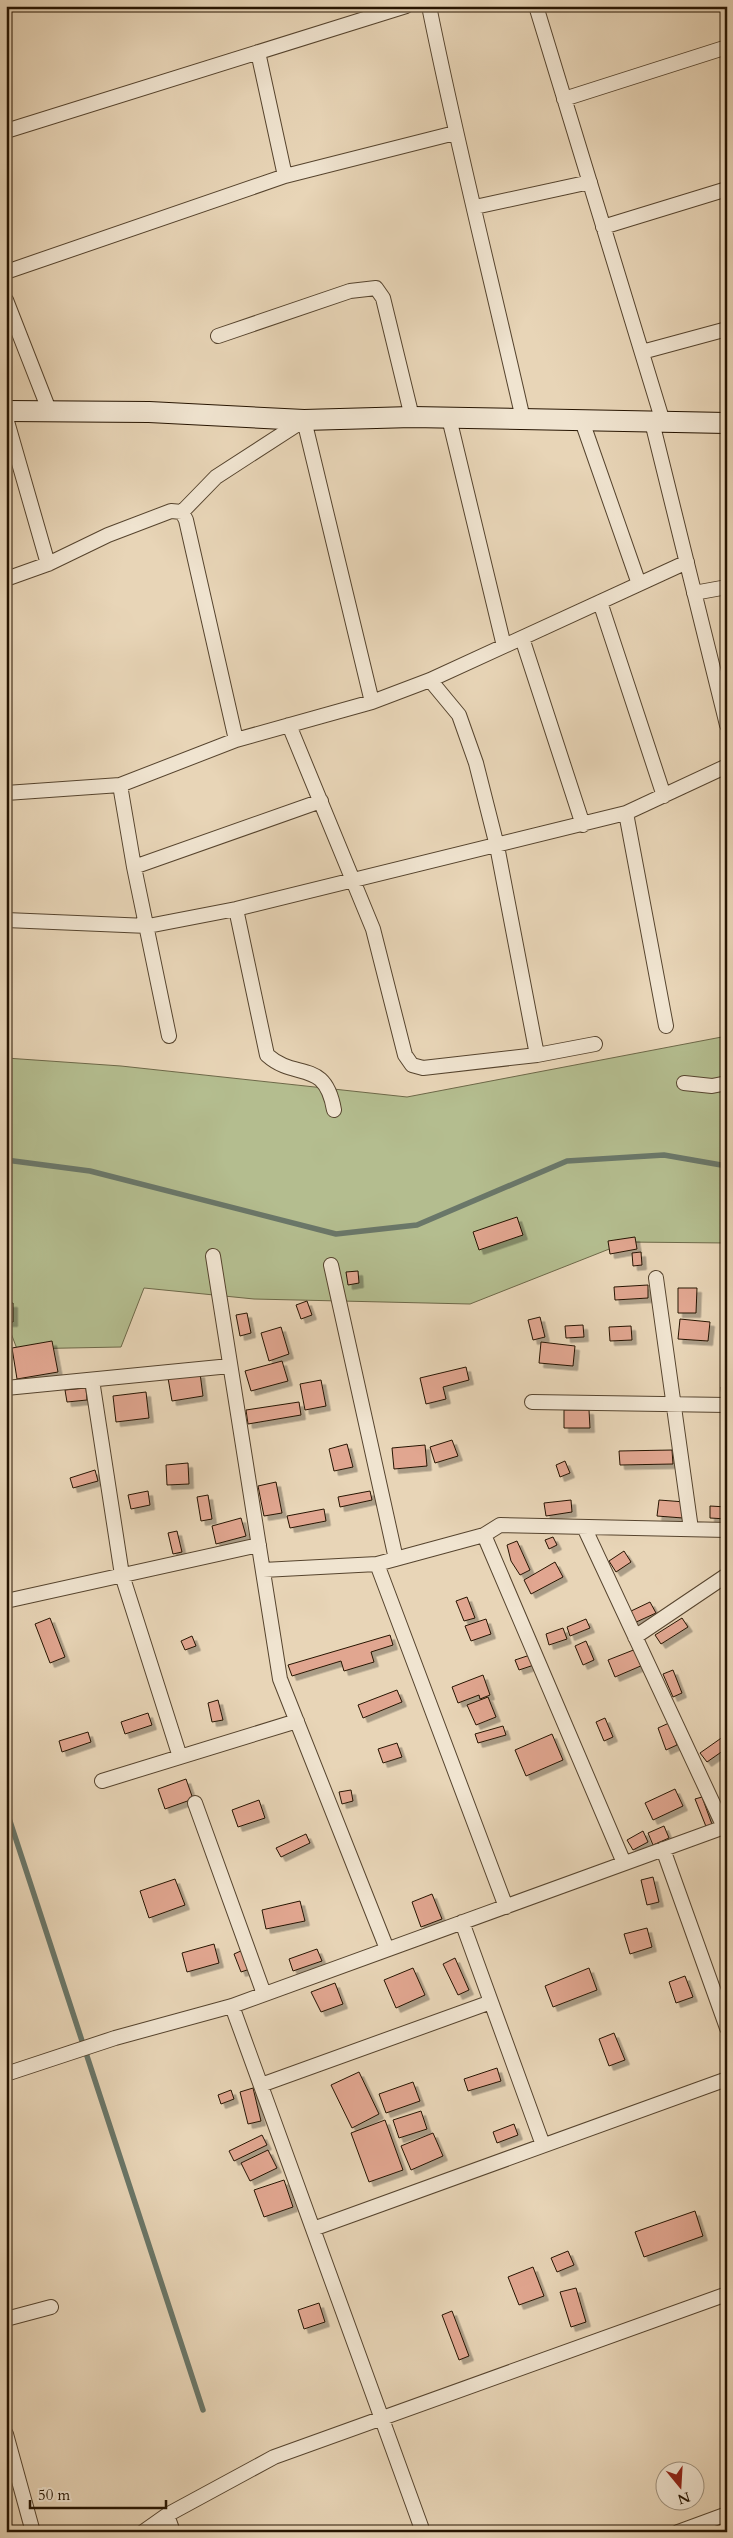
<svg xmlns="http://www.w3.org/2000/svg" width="733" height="2538" viewBox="0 0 733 2538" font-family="Cardo,serif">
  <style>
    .green { fill: #b4bd8f; stroke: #6d6848 }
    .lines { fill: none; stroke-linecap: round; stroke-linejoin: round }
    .stream { stroke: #6a7769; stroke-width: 5.5 }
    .building { fill: #e1a690; stroke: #261401; filter: url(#shadow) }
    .street-casing { stroke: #56442e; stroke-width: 16 }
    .secondary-casing { stroke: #261401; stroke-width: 22 }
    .street { stroke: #f0e4d0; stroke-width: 14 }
    .secondary { stroke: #f0e4d0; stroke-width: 20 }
  </style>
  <defs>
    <filter id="shadow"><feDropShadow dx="4.5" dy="4.5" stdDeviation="0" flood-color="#0004"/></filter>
  </defs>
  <rect width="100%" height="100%" fill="#e8d5b7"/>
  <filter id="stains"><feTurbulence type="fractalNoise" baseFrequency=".004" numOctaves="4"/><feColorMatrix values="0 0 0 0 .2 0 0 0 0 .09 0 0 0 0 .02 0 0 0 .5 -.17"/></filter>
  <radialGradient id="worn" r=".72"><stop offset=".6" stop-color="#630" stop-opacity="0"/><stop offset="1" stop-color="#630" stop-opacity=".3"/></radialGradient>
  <path class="green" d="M727,1036V1243L627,1242L470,1304L254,1299L144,1288L121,1347L17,1349L6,1320V1058L121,1066L407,1097Z"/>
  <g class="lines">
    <path class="stream" d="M6,1160L90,1171L336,1234L417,1225L567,1161L664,1155L727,1166
      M6,1809L203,2410"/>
  </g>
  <path class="building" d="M517,1217L523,1235L479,1250L473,1232Z
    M635,1237L637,1249L610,1254L608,1241Z
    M641,1252L642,1265L633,1266L632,1253Z
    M358,1271L359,1283L348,1285L346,1272Z
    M648,1285V1298L615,1300L614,1287Z
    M678,1288H697L696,1313H678Z
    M307,1301L312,1315L301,1319L296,1305Z
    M6,1303H13V1322H6Z
    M247,1313L251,1333L240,1336L236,1315Z
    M540,1317L545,1337L533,1340L528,1320Z
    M680,1319L710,1322L708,1341L678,1339Z
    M583,1325L584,1337L566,1338L565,1326Z
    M631,1326L632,1340L610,1341L609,1327Z
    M281,1327L289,1354L269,1361L261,1333Z
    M52,1341L58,1372L17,1379L12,1348Z
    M541,1342L575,1346L573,1366L539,1363Z
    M282,1361L288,1381L251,1391L245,1371Z
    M466,1367L469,1380L443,1387L446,1399L426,1404L420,1378Z
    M200,1373L203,1396L172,1401L168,1378Z
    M321,1380L326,1406L305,1410L300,1384Z
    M727,1386V1398H722L721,1387Z
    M86,1388L87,1400L67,1402L65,1390Z
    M146,1392L149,1418L116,1422L113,1396Z
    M299,1402L301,1415L248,1424L246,1410Z
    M564,1410H589L590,1428H564Z
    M452,1440L458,1456L435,1463L430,1447Z
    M347,1444L353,1467L334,1471L329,1449Z
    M425,1445L427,1466L394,1469L392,1448Z
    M672,1450L673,1464L620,1465L619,1451Z
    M565,1461L570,1473L560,1477L556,1465Z
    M188,1463L189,1484L167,1485L166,1465Z
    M95,1470L98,1481L73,1488L70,1478Z
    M276,1482L282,1513L264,1516L258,1486Z
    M148,1491L150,1505L131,1509L128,1495Z
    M370,1491L372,1500L340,1507L338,1497Z
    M208,1495L212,1519L201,1521L197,1497Z
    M571,1500L572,1512L546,1516L544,1503Z
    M659,1500L685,1502L683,1518L657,1516Z
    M710,1506L727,1507V1519L710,1518Z
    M324,1509L326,1521L290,1528L287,1516Z
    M241,1518L246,1536L216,1544L212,1526Z
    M177,1531L182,1552L173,1554L168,1533Z
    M553,1537L557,1545L549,1549L545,1540Z
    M517,1541L530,1570L520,1575L511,1561L507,1545Z
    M624,1551L631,1562L616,1572L609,1561Z
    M555,1562L563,1577L531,1594L524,1580Z
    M467,1597L475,1618L464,1621L456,1601Z
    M650,1602L656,1613L634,1623L629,1612Z
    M50,1618L65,1657L50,1663L35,1624Z
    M682,1618L688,1627L661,1644L655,1635Z
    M486,1619L491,1634L471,1641L465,1626Z
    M586,1619L590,1628L570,1636L567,1627Z
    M563,1628L567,1639L549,1645L546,1634Z
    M390,1635L393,1645L371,1652L374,1662L344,1671L341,1661L292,1676L288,1665Z
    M192,1636L196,1646L185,1650L181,1641Z
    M586,1641L594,1660L583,1665L575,1646Z
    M636,1649L643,1665L615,1677L608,1660Z
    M533,1654L537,1664L519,1670L515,1660Z
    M673,1670L682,1693L673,1697L663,1674Z
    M483,1675L490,1695L480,1699L479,1695L458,1703L452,1687Z
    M397,1690L402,1702L363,1718L358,1705Z
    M488,1697L496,1717L476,1725L467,1705Z
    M218,1700L223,1720L212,1722L208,1703Z
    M148,1713L152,1725L125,1734L121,1722Z
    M605,1718L613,1737L604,1741L596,1722Z
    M669,1723L677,1745L666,1750L658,1728Z
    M503,1726L506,1735L478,1743L475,1734Z
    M88,1732L91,1742L62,1752L59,1741Z
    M552,1734L563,1760L526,1776L515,1750Z
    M727,1734V1748L707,1762L700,1753Z
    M397,1743L402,1757L383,1763L378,1749Z
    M186,1779L193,1799L165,1809L158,1789Z
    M675,1789L683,1806L653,1820L645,1803Z
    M351,1790L353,1801L342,1804L339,1792Z
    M702,1797L713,1827L707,1829L695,1799Z
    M259,1800L265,1818L238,1827L232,1810Z
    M664,1826L669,1838L653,1845L648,1833Z
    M643,1831L648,1842L633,1850L627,1840Z
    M306,1834L310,1843L281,1857L276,1848Z
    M653,1877L659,1902L647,1905L641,1880Z
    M175,1879L185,1905L149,1918L140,1891Z
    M432,1894L442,1919L421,1927L412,1902Z
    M300,1901L305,1921L266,1929L262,1910Z
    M647,1928L652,1947L630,1954L624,1934Z
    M214,1944L219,1963L187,1972L182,1953Z
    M317,1949L322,1961L293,1971L289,1959Z
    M243,1950L250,1969L241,1972L234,1954Z
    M455,1958L469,1990L458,1995L443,1964Z
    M413,1968L425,1995L396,2008L384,1980Z
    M589,1968L597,1990L553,2007L545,1986Z
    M685,1976L693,1997L676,2003L669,1982Z
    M335,1983L343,2004L321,2012L311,1992Z
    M614,2033L625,2060L609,2066L599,2039Z
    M497,2068L501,2081L468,2091L464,2079Z
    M359,2072L379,2114L352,2128L331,2085Z
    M413,2082L420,2101L386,2113L379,2094Z
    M253,2088L261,2121L248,2124L240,2092Z
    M231,2090L234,2099L221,2104L218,2095Z
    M421,2111L427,2129L399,2138L393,2120Z
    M385,2120L403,2170L369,2182L351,2133Z
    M514,2124L518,2135L497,2143L493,2132Z
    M433,2133L443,2156L411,2170L401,2146Z
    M262,2135L267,2145L234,2161L229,2151Z
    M268,2150L277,2168L250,2181L241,2163Z
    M284,2180L293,2207L264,2217L254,2190Z
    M695,2211L703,2236L644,2257L635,2232Z
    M568,2251L574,2265L557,2272L551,2258Z
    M533,2267L544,2296L519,2305L508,2277Z
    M576,2288L586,2322L571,2327L560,2292Z
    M319,2303L325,2322L304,2329L298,2310Z
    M452,2311L469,2356L459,2360L442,2315Z"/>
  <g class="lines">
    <defs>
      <path id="street" d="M429,6C457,145 492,282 523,419
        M536,6L663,422
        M258,52L285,176
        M564,99L727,47
        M6,131L406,6
        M475,207L590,182
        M603,227L727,189
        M6,272L285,176L455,133
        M6,300L49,410
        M218,336L350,291L376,288L383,298L412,417
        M642,352L727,329
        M6,418L48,564
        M449,418L504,646
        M582,421L639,584
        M652,422L727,725
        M182,512L216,477L304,420L372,702
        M6,579L48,564L108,535L171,511L182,512L186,520L236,740
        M694,593L727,587
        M600,602L664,796
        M522,638L583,825
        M430,680L459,715L476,763L497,846L537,1055L595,1044
        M289,725L373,929L405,1055L412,1065L423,1068L537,1055
        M120,785L134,867L169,1036
        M6,793L120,785L236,740L372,702L430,680L687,562
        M626,813L666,1026
        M134,867L321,801
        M236,909L267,1055C296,1081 325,1058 334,1110
        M6,920L148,926L236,909L626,813L727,766
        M684,1083L712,1086L727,1083
        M213,1256L280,1679L387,1949
        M331,1265L396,1559
        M656,1278L691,1529
        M92,1380L122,1575L180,1757
        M6,1388L230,1366
        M532,1402L727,1405
        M584,1527L724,1827
        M484,1535L624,1863
        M377,1564L506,1907
        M263,1570L377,1564L484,1535L500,1525L727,1530
        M6,1601L259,1545
        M635,1637L727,1575
        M102,1781L297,1721
        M195,1803L264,1994
        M663,1849L727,2028
        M462,1922L543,2145
        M232,2006L423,2532
        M6,2074L115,2038L232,2006L727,1826
        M261,2085L491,2002
        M313,2229L727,2079
        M6,2319L51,2307
        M6,2434L33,2532
        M167,2515L173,2532
        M143,2532L167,2515L274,2457L727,2294
        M678,2532L727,2514"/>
      <path id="secondary" d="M6,411L149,412L304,420L412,417L727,423"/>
    </defs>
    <use href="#street" class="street-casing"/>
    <use href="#secondary" class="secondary-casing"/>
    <use href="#street" class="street"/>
    <use href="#secondary" class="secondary"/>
  </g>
  <rect width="733" height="2538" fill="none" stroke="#e8d5b7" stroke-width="25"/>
  <rect x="8" y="8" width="718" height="2523" fill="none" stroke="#261401" stroke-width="2.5"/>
  <rect x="12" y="12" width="708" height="2513" fill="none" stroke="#261401"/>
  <g transform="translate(680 2486) rotate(162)"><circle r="24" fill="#f0e4d0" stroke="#9f917d"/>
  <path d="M0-4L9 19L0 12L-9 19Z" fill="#8f2418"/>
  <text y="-8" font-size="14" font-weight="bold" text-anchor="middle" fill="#261401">N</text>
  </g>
  <path d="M30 2500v8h136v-8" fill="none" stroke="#261401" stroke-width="2.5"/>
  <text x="38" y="2500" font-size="15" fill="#261401" stroke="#f0e4d0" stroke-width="4" paint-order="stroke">50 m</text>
  <rect width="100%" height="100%" filter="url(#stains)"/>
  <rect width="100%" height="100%" fill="url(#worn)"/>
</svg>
